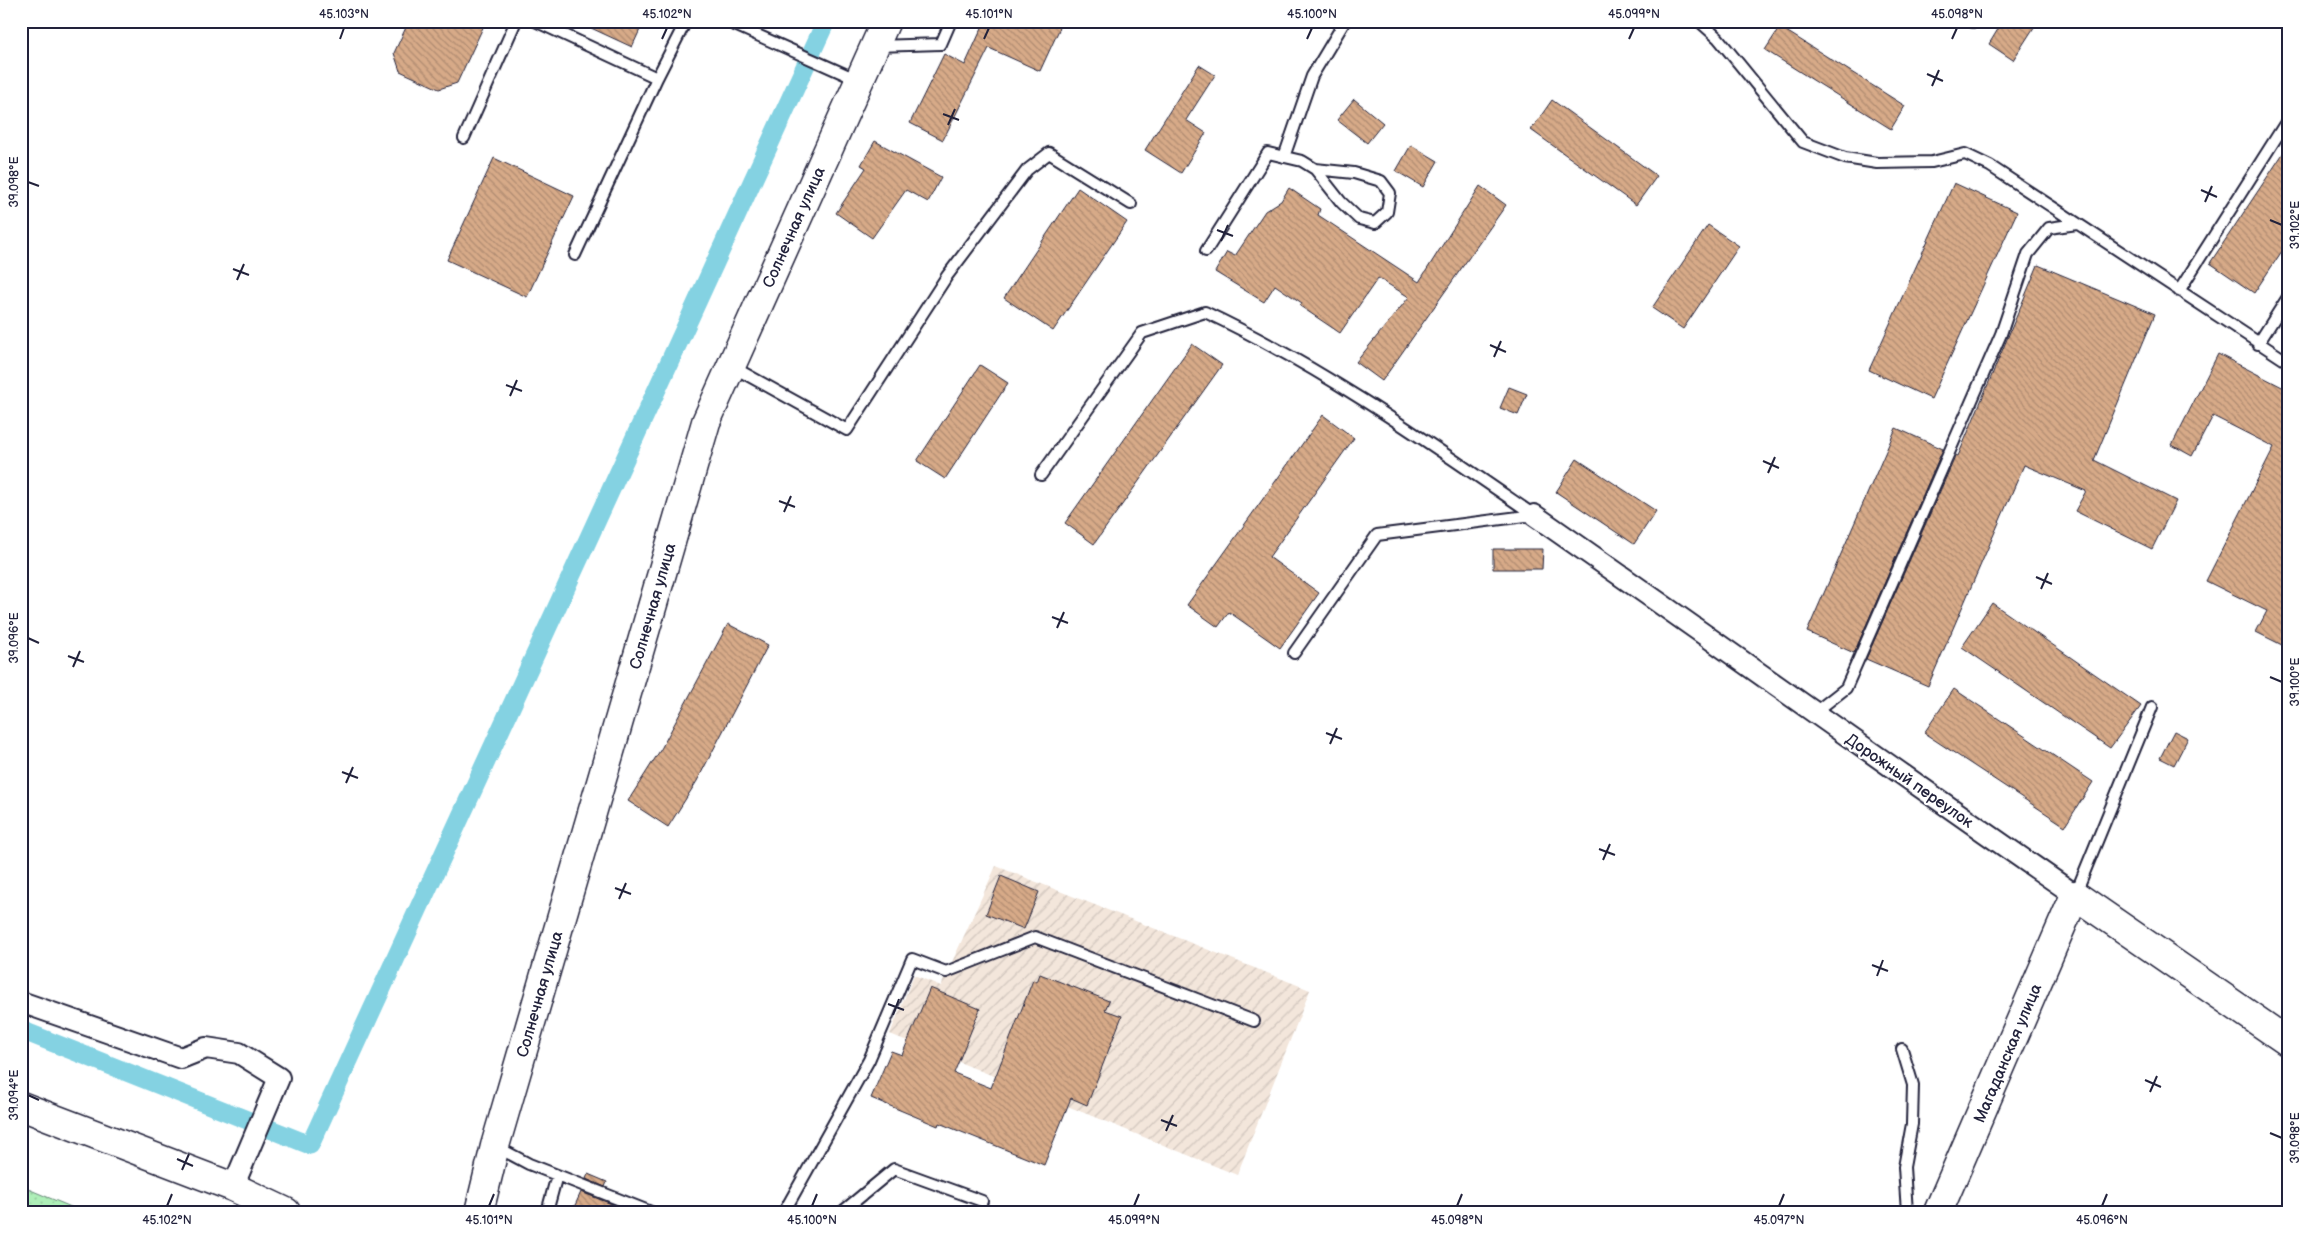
<svg xmlns="http://www.w3.org/2000/svg" width="2309" height="1233" viewBox="0 0 2309 1233" font-family="'Balsamiq Sans',sans-serif">
  <style>
    .industrial { fill: url(#industrial-furrows) }
    .grass { fill: url(#grass-dots); stroke: #68887a }
    .lines { fill: none; stroke-linecap: round; stroke-linejoin: round }
    .canal { stroke: #84d2e2; stroke-width: 19 }
    .building { fill: url(#building-back-hatch); stroke: #22223b }
    .lane-casing { stroke: #22223b; stroke-width: 14 }
    .street-casing { stroke: #22223b; stroke-width: 24 }
    .secondary-casing { stroke: #22223b; stroke-width: 31 }
    .lane { stroke: #fff; stroke-width: 10 }
    .street { stroke: #fff; stroke-width: 20 }
    .secondary { stroke: #fff; stroke-width: 28 }
    .ticks { fill: none; stroke: #22223b; stroke-width: 2 }
    .labels { text-anchor: middle; stroke-width: 4.5; stroke-linejoin: round; paint-order: stroke }
    .street-label { font-size: 16px; fill: #22223b; stroke: #fff }
    .neatline { fill: none; stroke: #22223b; stroke-width: 2 }
    .ticks-label { font-size: 12px; text-anchor: middle; fill: #22223b }
  </style>
  <defs>
    <pattern id="industrial-furrows" width="10" height="10" patternUnits="userSpaceOnUse" patternTransform="scale(1.25)"><rect width="10" height="10" fill="#f3e6db"/><path d="M-1 1l2-2M0 10L10 0M9 11l2-2" fill="none" stroke="#d0c5bd"/></pattern>
    <pattern id="grass-dots" width="8" height="8" patternUnits="userSpaceOnUse" patternTransform="scale(1.25)"><rect width="8" height="8" fill="#aeefb8"/><path d="M2 2h.1M6 6h.1" fill="none" stroke="#95cd9f" stroke-width="1.8" stroke-linecap="round"/></pattern>
    <pattern id="building-back-hatch" width="6" height="6" patternUnits="userSpaceOnUse" patternTransform="scale(1.25)"><rect width="6" height="6" fill="#d7aa88"/><path d="M-1 5l2 2M0 0l6 6M5-1l2 2" fill="none" stroke="#ae8a70"/></pattern>
  </defs>
  <rect width="100%" height="100%" fill="#fff"/>
  <filter id="ink" filterUnits="userSpaceOnUse"><feTurbulence type="fractalNoise" baseFrequency=".02" numOctaves="2"/><feDisplacementMap in="SourceGraphic" scale="10" xChannelSelector="R" yChannelSelector="G"/><feConvolveMatrix kernelMatrix="1 2 1 2 8 2 1 2 1" color-interpolation-filters="sRGB"/></filter>
  <g filter="url(#ink)">
    <path class="industrial" d="M996,866L1310,990L1237,1175L890,1034L914,975L941,986Z"/>
    <path class="grass" d="M21,1186L83,1212H21Z"/>
    <g class="lines">
      <path class="canal" d="M21,1030L310,1145L826,21"/>
    </g>
    <path class="building" d="M409,21H486L457,83L439,89L400,71L394,53Z
      M576,21H644L632,47Z
      M985,21H1063L1040,71L989,48L943,140L910,123L944,54L965,65Z
      M2003,21H2038L2013,60L1989,44Z
      M1780,27L1905,106L1891,129L1765,50Z
      M1199,65L1215,75L1186,120L1206,133L1181,173L1145,150Z
      M1354,99L1383,123L1367,143L1337,120Z
      M1552,100L1657,176L1636,205L1531,130Z
      M875,141L941,177L928,202L906,190L872,238L836,213L866,168L861,165Z
      M1411,145L1438,161L1423,187L1396,171Z
      M2288,146V242L2254,293L2210,263Z
      M494,158L574,196L527,297L447,260Z
      M1954,183L2017,212L1931,399L1869,370Z
      M1480,186L1506,205L1382,381L1356,362L1409,297L1378,278L1340,333L1300,306L1302,303L1275,285L1264,302L1215,272L1227,252L1235,256L1265,211L1281,201L1289,188L1320,209L1318,215L1419,282Z
      M1078,188L1127,222L1053,331L1004,298Z
      M1708,225L1739,246L1683,329L1652,308Z
      M2038,265L2155,314L2094,460L2176,501L2152,549L2075,511L2086,491L2024,465L1928,686L1866,659L1956,455L1958,456Z
      M1192,344L1222,365L1094,544L1065,523Z
      M2218,354L2288,390V648L2256,632L2267,611L2206,581L2274,447L2213,416L2192,456L2172,445Z
      M980,365L1008,383L945,479L917,461Z
      M1509,387L1527,394L1518,415L1500,408Z
      M1323,415L1354,438L1269,557L1319,593L1280,648L1229,612L1218,627L1187,605Z
      M1896,428L1943,449L1854,653L1807,632Z
      M1577,459L1656,511L1634,544L1556,492Z
      M1493,549H1543L1542,569H1493Z
      M1992,603L2141,706L2110,748L1962,647Z
      M728,624L768,645L697,781L668,827L628,801L661,749Z
      M1954,689L2093,782L2065,826L1924,733Z
      M2174,731L2188,738L2174,765L2160,758Z
      M1001,876L1039,892L1024,929L986,914Z
      M1040,974L1109,1001L1105,1010L1122,1016L1087,1105L1071,1098L1044,1165L939,1123L938,1126L871,1098L891,1051L902,1055L930,988L980,1009L954,1073L991,1088L1033,980L1037,982Z
      M588,1174L607,1182L605,1187L586,1179Z
      M581,1192L632,1212H572Z"/>
    <g class="lines">
      <defs>
        <path id="lane" d="M535,21L657,78
          M726,21L858,80
          M1699,21L1718,38L1803,142L1845,158L1877,163L1932,162L1965,154L1990,166L2288,362
          M1971,21L1973,22
          M2285,21L2288,23
          M876,46L941,44L951,21
          M464,138L516,21
          M1284,157L1312,76L1345,21
          M1206,251L1268,153L1302,161L1315,169L1341,202L1359,219L1375,223L1387,212L1390,193L1381,181L1354,173L1315,169
          M575,255L657,78L686,21
          M2179,291L2288,119
          M2258,344L2288,297
          M731,366L847,430L947,276L1027,170L1049,153L1131,204
          M1041,475L1142,333L1205,312C1322,367 1428,442 1534,515
          M1294,653L1377,535L1534,515
          M1814,713L1846,688L2001,334L2028,254L2049,228L2077,224
          M2075,895L2152,707
          M1902,1049L1913,1085L1912,1124L1904,1167L1907,1212
          M495,1146L529,1164L651,1212
          M547,1212L557,1175
          M784,1212L869,1060L912,959L946,972L1035,937L1254,1021
          M842,1212L894,1169L982,1201"/>
        <path id="street" d="M1534,515C1715,641 1894,770 2075,895
          M21,1002L181,1058L206,1048L239,1053L279,1078L233,1187"/>
        <path id="secondary" d="M21,1106L233,1187L286,1212
          M479,1212L495,1146L706,422L886,21
          M1938,1212L2075,895L2288,1042"/>
      </defs>
      <use href="#lane" class="lane-casing"/>
      <use href="#street" class="street-casing"/>
      <use href="#secondary" class="secondary-casing"/>
      <use href="#lane" class="lane"/>
      <use href="#street" class="street"/>
      <use href="#secondary" class="secondary"/>
    </g>
  </g>
  <path class="ticks" d="M340,39L344,28M662,39L667,28M984,39L989,28M1307,39L1312,28M1629,39L1634,28M1952,39L1957,28M1927,74L1943,81M1932,86L1939,70M943,114L959,120M948,125L955,109M28,182L39,186M2201,190L2217,197M2205,202L2212,186M2270,220L2282,225M1217,230L1233,236M1221,241L1228,225M233,269L249,275M237,280L244,264M1490,345L1506,352M1494,357L1501,341M506,385L522,391M510,396L517,380M1763,461L1779,468M1768,473L1775,457M779,501L795,507M784,512L791,496M2036,577L2052,584M2041,589L2048,573M1052,617L1068,623M1057,628L1064,612M28,638L39,643M68,656L84,662M73,667L80,651M2270,677L2282,682M1326,733L1342,739M1330,744L1337,728M342,772L358,778M346,783L353,767M1599,849L1615,855M1603,860L1610,844M615,888L631,894M619,899L626,883M1872,965L1888,971M1877,976L1883,960M888,1004L904,1010M893,1015L899,999M2145,1080L2161,1087M2150,1092L2157,1076M28,1095L39,1100M1161,1120L1177,1126M1166,1131L1173,1115M2270,1133L2282,1138M177,1159L193,1166M182,1170L189,1154M167,1206L172,1194M489,1206L494,1194M812,1206L817,1194M1134,1206L1139,1194M1457,1206L1462,1194M1779,1206L1784,1194M2102,1206L2107,1194"/>
  <g class="labels">
    <g class="street-label">
      <text transform="translate(793 227) rotate(-66)" y="6">Солнечная улица</text>
      <text transform="translate(652 606) rotate(-74)" y="6">Солнечная улица</text>
      <text transform="translate(1910 780) rotate(35)" y="6">Дорожный переулок</text>
      <text transform="translate(539 994) rotate(-74)" y="6">Солнечная улица</text>
      <text transform="translate(2007 1053) rotate(-67)" y="6">Магаданская улица</text>
    </g>
  </g>
  <rect width="2309" height="1233" fill="none" stroke="#fff" stroke-width="55"/>
  <rect x="28" y="28" width="2254" height="1178" class="neatline"/>
  <g class="ticks-label">
    <text x="344" y="18">45.103°N</text>
    <text x="667" y="18">45.102°N</text>
    <text x="989" y="18">45.101°N</text>
    <text x="1312" y="18">45.100°N</text>
    <text x="1634" y="18">45.099°N</text>
    <text x="1957" y="18">45.098°N</text>
    <text transform="translate(14 182) rotate(-90)" y="4">39.098°E</text>
    <text transform="translate(2295 225) rotate(-90)" y="4">39.102°E</text>
    <text transform="translate(14 638) rotate(-90)" y="4">39.096°E</text>
    <text transform="translate(2295 682) rotate(-90)" y="4">39.100°E</text>
    <text transform="translate(14 1095) rotate(-90)" y="4">39.094°E</text>
    <text transform="translate(2295 1138) rotate(-90)" y="4">39.098°E</text>
    <text x="167" y="1224">45.102°N</text>
    <text x="489" y="1224">45.101°N</text>
    <text x="812" y="1224">45.100°N</text>
    <text x="1134" y="1224">45.099°N</text>
    <text x="1457" y="1224">45.098°N</text>
    <text x="1779" y="1224">45.097°N</text>
    <text x="2102" y="1224">45.096°N</text>
  </g>
</svg>
